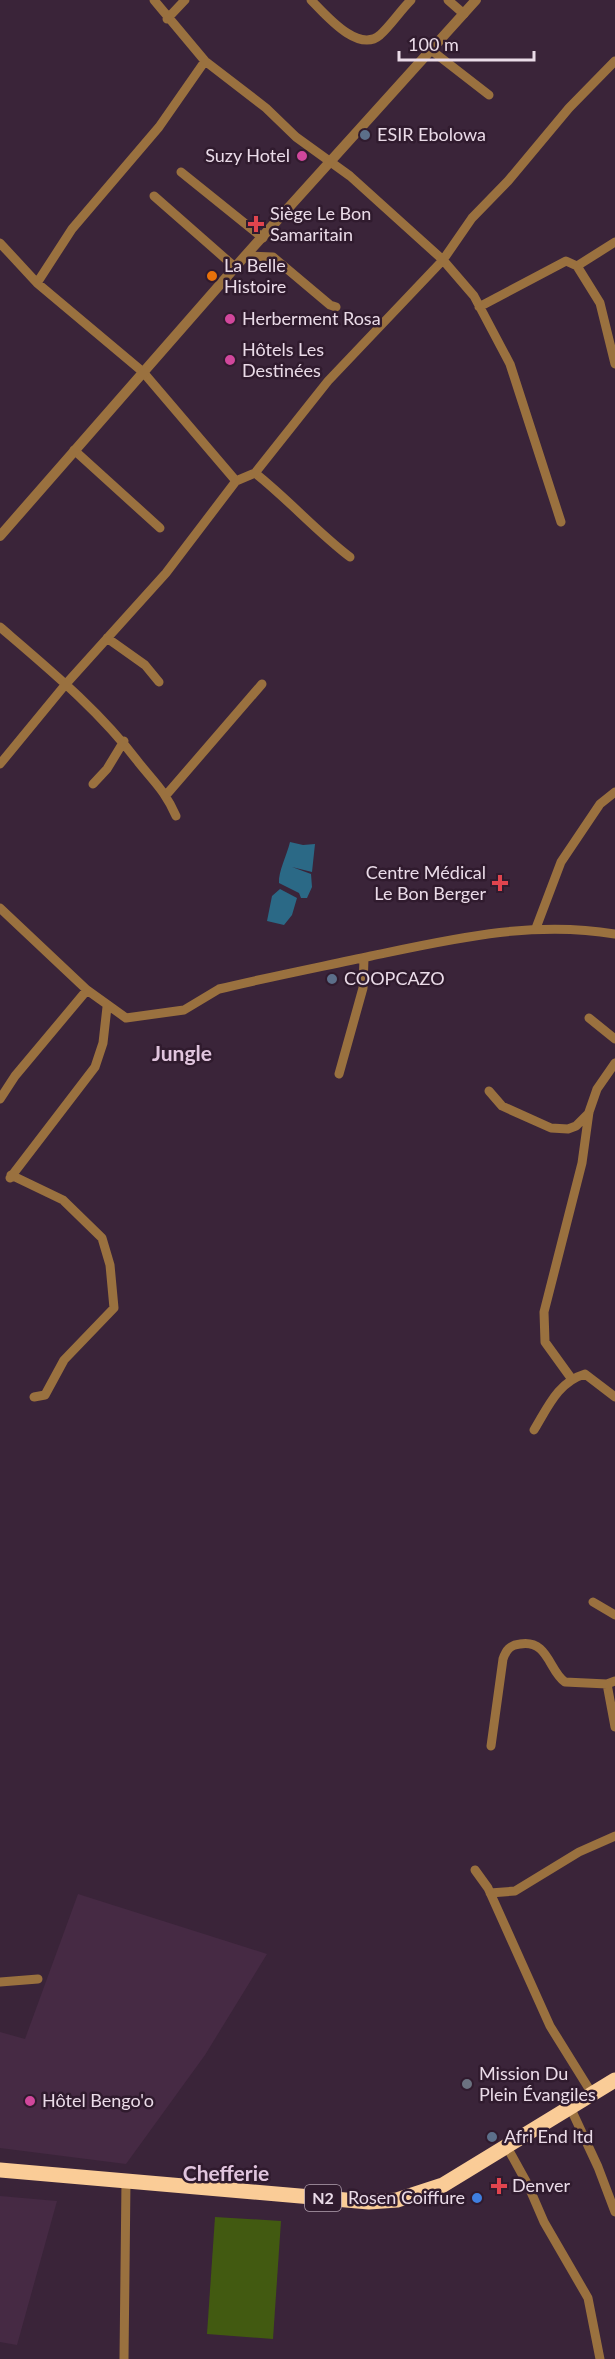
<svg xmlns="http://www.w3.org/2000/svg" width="615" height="2359" viewBox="0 0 615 2359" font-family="Lato,sans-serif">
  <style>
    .built { fill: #462a44 }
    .green { fill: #425a11 }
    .water { fill: #2b6986 }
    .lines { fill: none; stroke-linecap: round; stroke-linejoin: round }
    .minor { stroke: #9a713f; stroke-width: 9 }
    .tertiary { stroke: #9a713f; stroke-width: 10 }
    .trunk { stroke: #facc97; stroke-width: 15 }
    .service-dot { fill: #5c6f8a; stroke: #301b2e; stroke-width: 2 }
    .hotel-dot { fill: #d1479c; stroke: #301b2e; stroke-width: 2 }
    .health-dot { fill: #e0444e; stroke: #301b2e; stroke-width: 2 }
    .food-dot { fill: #e8710a; stroke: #301b2e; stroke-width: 2 }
    .worship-dot { fill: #6b7280; stroke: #301b2e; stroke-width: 2 }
    .shop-dot { fill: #3f7fe0; stroke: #301b2e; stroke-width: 2 }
    .labels { text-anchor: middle; stroke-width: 5; stroke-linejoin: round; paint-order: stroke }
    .shield { fill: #301b2e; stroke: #b2a1b0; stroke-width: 1.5 }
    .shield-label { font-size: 16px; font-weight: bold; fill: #eadbe8 }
    .poi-label { font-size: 18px; fill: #eadbe8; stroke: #301b2e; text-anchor: start }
    .quarter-label { font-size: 21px; font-weight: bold; fill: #e1c5de; stroke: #301b2e }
  </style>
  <rect width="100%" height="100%" fill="#3a2439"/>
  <path class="built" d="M78,1894L267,1954L205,2055L126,2164L0,2148V2032L25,2039Z
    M0,2196L57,2201L17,2345L0,2342Z"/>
  <path class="green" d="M215,2217L281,2221L273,2339L207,2334Z"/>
  <path class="water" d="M290,842L303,845L315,844L312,872L292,867L311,874L312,887L307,898H301L299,893L279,883C278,872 287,855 290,842Z
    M280,889L297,898L292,915L284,925L267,921L272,896Z"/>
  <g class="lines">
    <path class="minor" d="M154,0L205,61L266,108L296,137L350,176L443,260L474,296L510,364L561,522
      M311,0C325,14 358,54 380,35C391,25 400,11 411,0
      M448,0L464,14
      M167,19L185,0
      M431,50L489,95
      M181,172L263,238
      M154,196L236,268
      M0,243L37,283L143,372L236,481
      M245,256L273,257L330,305L336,307
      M577,266L600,303L615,364
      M37,283L72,229L159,127L205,61
      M479,307L566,261L577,266L615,242
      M74,450L160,528
      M255,473C288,499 316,531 350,557
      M0,627C49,669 100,711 139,763C155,783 165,791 176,816
      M107,638L145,665L159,682
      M0,764L65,685L166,573L236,481L255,473L328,381L443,260L472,218L508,181L569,108L615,61
      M93,784L107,769L124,741
      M167,794L262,684
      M0,908L87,990L126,1018L184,1010L219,989C269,977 320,967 371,956C452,939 532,920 615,934
      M536,928L561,862L600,804L615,792
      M589,1018L615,1039
      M339,1074L363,988L364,958
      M489,1091L502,1106L551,1128L568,1129L576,1126L589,1113
      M0,1099L15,1076L87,990
      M11,1175L63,1200L102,1238L110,1265L114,1308L64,1360L45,1395L34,1397
      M10,1178L95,1067L103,1043L107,1007
      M571,1378L545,1342L544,1312L582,1163L589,1112L597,1089L615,1063
      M534,1430C548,1407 558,1382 585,1374L615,1397
      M593,1602L615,1615
      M607,1684L615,1727
      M491,1746L503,1659C506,1650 510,1645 520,1644C548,1639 549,1671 565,1682L607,1684L615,1681
      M475,1870L488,1888L550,2026L591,2092
      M490,1893L515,1891L579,1852L615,1836
      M0,1982L38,1979
      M570,2107L598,2167L615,2212
      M507,2147L528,2185L544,2222L588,2298L600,2359
      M124,2359L126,2181"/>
    <path class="tertiary" d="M0,536L245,256L476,0"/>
    <path class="trunk" d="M0,2170L369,2202L397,2200L443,2185L615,2080"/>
  </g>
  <g class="service-dot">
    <circle cx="365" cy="135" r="6"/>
    <circle cx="332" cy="979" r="6"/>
    <circle cx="492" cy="2137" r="6"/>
  </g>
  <g class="hotel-dot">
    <circle cx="302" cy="156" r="6"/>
    <circle cx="230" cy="319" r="6"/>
    <circle cx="230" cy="360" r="6"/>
    <circle cx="30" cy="2101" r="6"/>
  </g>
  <g class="health-dot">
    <path d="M253 215h6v6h6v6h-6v6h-6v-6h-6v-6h6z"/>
    <path d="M497 874h6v6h6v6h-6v6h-6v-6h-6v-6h6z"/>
    <path d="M496 2177h6v6h6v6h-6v6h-6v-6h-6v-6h6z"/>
  </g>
  <circle class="food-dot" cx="212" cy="276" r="6"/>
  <circle class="worship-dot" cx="467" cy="2084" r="6"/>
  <circle class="shop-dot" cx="477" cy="2198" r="6"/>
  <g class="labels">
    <rect class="shield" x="305" y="2185" width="36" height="26" rx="4.5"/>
    <g class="shield-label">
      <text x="323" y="2204">N2</text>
    </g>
    <g class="poi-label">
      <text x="377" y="141">ESIR Ebolowa</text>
      <text x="290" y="162" text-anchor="end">Suzy Hotel</text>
      <text x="270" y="220">Siège Le Bon<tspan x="270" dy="21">Samaritain</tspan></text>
      <text x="224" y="272">La Belle<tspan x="224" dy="21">Histoire</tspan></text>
      <text x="242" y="325">Herberment Rosa</text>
      <text x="242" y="356">Hôtels Les<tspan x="242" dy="21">Destinées</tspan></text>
      <text x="486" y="879" text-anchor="end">Centre Médical<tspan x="486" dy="21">Le Bon Berger</tspan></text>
      <text x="344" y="985">COOPCAZO</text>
      <text x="479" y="2080">Mission Du<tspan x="479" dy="21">Plein Évangiles</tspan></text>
      <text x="42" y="2107">Hôtel Bengo'o</text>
      <text x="504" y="2143">Afri End ltd</text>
      <text x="512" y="2192">Denver</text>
      <text x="465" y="2204" text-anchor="end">Rosen Coiffure</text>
    </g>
    <g class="quarter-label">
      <text x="182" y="1061">Jungle</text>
      <text x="226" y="2181">Chefferie</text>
    </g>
  </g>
  <path d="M399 51v9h135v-9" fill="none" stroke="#eadbe8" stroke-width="3"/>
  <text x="408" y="51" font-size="18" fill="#eadbe8" stroke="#301b2e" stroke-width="4.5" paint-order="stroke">100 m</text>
</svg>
